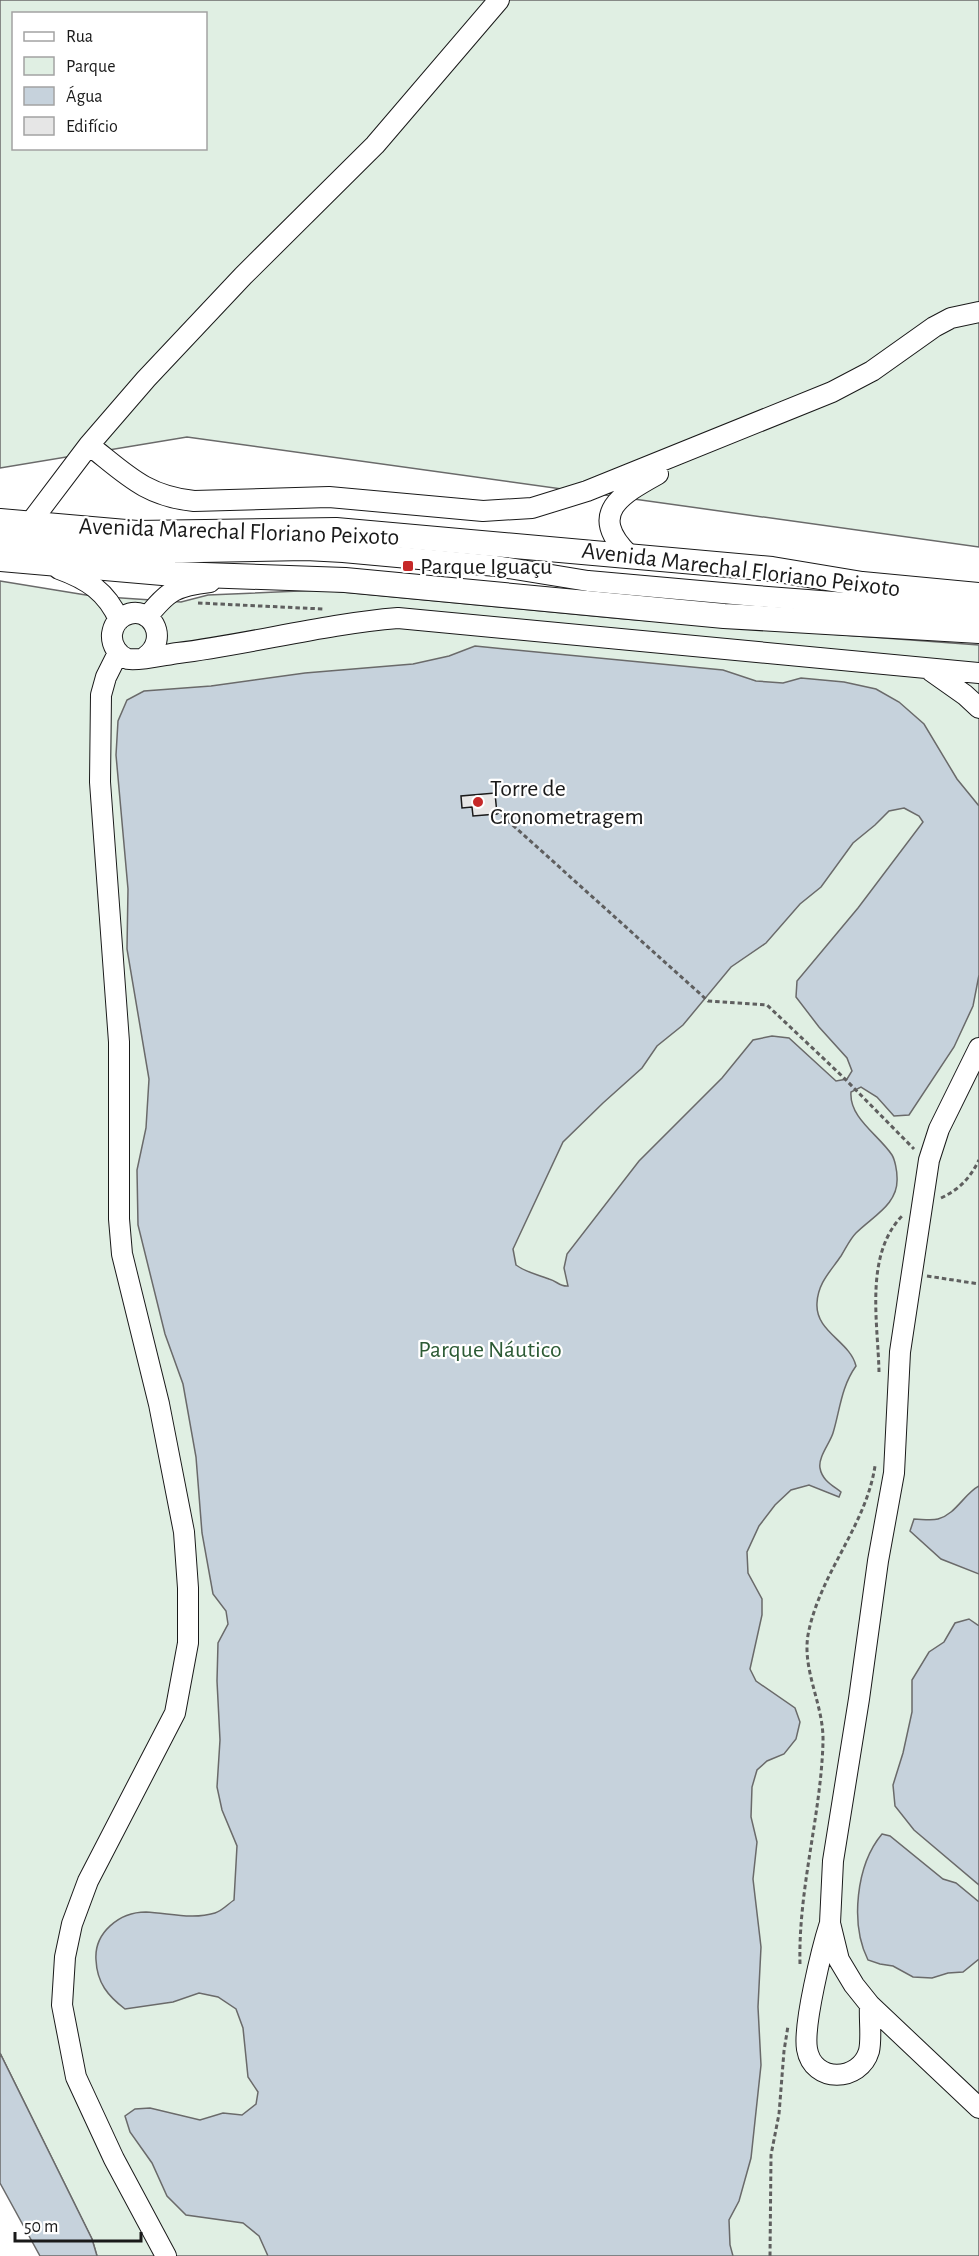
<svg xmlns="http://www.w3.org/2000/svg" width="979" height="2256" viewBox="0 0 979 2256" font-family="'Alegreya Sans',sans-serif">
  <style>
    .green { fill: #e0efe3; stroke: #6a6a6a; stroke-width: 1.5; fill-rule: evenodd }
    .water { fill: #c6d2dc; stroke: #6a6a6a; stroke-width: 1.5; fill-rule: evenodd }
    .building { fill: #e6e6e6; stroke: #1a1a1a; stroke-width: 1.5 }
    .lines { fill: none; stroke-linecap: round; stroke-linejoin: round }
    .minor-casing { stroke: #1a1a1a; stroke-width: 22 }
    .major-casing { stroke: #1a1a1a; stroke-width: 26 }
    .path { stroke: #5f5f5f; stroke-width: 3; stroke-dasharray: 4.5 3; stroke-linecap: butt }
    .minor { stroke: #fff; stroke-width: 20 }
    .major { stroke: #fff; stroke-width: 24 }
    .poi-dot { fill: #c62828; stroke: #fff; stroke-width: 2 }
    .labels { text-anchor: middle; stroke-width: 4.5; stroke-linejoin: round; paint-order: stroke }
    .street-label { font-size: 24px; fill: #1a1a1a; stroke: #fff }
    .poi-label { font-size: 24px; fill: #1a1a1a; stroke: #fff; text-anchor: start }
    .park-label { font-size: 24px; fill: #2b5a34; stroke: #fff }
  </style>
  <rect width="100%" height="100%" fill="#fff"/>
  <path class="green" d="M0,0H979V547L187,437L0,468ZM14,14H206V148H14Z
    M0,581L92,596L181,602L208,595L322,590L625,619L979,645V2256H97L92,2239L0,2053Z"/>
  <path class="water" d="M475,646L723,670L756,681L783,683L801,678L844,682L876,689L899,702L924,724L957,779L979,806V975L973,1006L954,1047L909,1115L894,1116L877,1097L861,1087L851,1092C849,1118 879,1135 892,1155C895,1160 897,1171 897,1177C899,1204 873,1216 856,1233C850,1239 846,1248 841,1256C830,1272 818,1283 817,1303C815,1332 850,1341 856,1366C841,1387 840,1410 833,1433C830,1443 818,1457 820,1468C822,1480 832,1485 841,1492L839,1497L809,1485L791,1490L775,1505L759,1526L747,1552L748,1573L762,1599V1615L750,1669L756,1681L795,1708L800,1722L796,1739L784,1754L767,1761L757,1770L752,1787L751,1817L757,1842L753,1879L761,1947L758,2007L761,2065L751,2158L739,2201L729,2220L730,2245L733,2256H268L259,2236L243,2223L186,2215L167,2196L152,2163L130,2132L125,2116L135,2109L150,2108L200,2120L223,2113L242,2115L256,2104L258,2092L248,2077L243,2028L236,2009L218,1997L199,1993L173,2002L125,2009C108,1996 97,1983 96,1960C94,1933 119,1912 146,1912C169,1913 192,1920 215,1913C222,1911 228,1904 234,1900L237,1846L222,1810L217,1787L220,1740L217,1681L218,1643L228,1624L226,1611L213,1594L202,1533L196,1457L183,1384L165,1334L138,1225L137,1170L146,1128L149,1079L127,949L128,889L116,755L118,721L127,700L144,691L211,686L305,673L413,664L449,656ZM904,808L919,816L923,822L858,908L797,981L796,997L819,1027L847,1058L852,1071L847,1079L836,1081L789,1038L772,1036L753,1040L722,1078L639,1161L567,1254L564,1268L568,1286C560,1287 557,1281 549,1279C537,1274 527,1273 516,1265L513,1249L563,1142L603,1103L642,1068L657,1046L683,1025L731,967L766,943L800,904L821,887L853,843L875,825L889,811Z
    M979,1486V1574L941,1559L910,1531L914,1519C921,1519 931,1521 938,1519C956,1514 964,1494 979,1486Z
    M969,1619L979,1626V1885L914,1830L895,1806L893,1785L903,1753L912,1712V1680L929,1652L944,1642L955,1623Z
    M882,1834L890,1836L943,1879L956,1883L979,1902V1959L963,1972L948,1973L932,1978L913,1977L893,1966L880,1964L868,1960C850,1924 856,1865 882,1834Z
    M0,2053L92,2239L97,2256H40L0,2183Z"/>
  <path class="building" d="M495,793L497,814L473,816L472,807L462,808L461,796Z"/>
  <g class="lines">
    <defs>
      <path id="minor" d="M89,445C126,474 145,496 194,501L329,497L483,511L532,508L587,491L832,392L872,371L934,327L951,318L979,312
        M30,523L89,445L146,379L243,276L375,145L499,0
        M0,540L144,553L306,550L343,552L496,566L588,581L756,596L979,613
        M628,554C587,513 622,494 658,474
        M59,569C87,579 107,592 119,620
        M147,617C168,591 175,586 210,582
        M118,653L106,677L101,695L100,782L119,1042V1219L122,1254L159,1404L184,1532L188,1588V1643L175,1713L88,1881L72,1924L65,1957L62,2005L76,2077L114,2159L166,2256
        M145,657C171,639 150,602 124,616C117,620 113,627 112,634C111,645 118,656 128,659C140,661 164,655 178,653C251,644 324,624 398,618L979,673
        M931,671L965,695L979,708
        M979,1048L939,1129L929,1160L900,1352L894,1473L878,1561L859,1699L833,1861L830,1923L839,1960L854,1985L870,2005L979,2108
        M830,1923C822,1948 803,2025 807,2049C813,2084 860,2082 869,2051C872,2038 869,2019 870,2005"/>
      <path id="major" d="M0,521L137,533L336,530L772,569L862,584L979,595
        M0,559L174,574L345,580L724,616L979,631"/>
    </defs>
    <use href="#minor" class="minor-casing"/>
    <use href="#major" class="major-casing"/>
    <path class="path" d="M198,603L323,609
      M496,810L708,1001L767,1005L843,1077L914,1149
      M941,1198C960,1189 970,1178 979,1160
      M927,1276L979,1284
      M879,1372C878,1322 864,1254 903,1215
      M800,1964C798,1890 821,1815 823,1742C824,1703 800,1668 809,1630C822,1571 866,1525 875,1466
      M770,2256L771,2155L779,2114L784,2051L788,2026"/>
    <use href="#minor" class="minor"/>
    <use href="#major" class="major"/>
  </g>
  <g class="poi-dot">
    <rect x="402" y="560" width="12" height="12" rx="3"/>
    <circle cx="478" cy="802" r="6"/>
  </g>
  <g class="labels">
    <g class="street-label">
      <text transform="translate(239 531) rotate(2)" y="8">Avenida Marechal Floriano Peixoto</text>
      <text transform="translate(741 569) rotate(7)" y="8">Avenida Marechal Floriano Peixoto</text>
    </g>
    <g class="poi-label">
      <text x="420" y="574">Parque Iguaçu</text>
      <text x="490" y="796">Torre de<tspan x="490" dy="28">Cronometragem</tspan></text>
    </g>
    <g class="park-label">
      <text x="490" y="1357">Parque Náutico</text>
    </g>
  </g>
  <rect x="12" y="12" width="195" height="138" fill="#ffffff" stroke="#a3a3a3" stroke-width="1.5"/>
  <rect x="24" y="32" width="30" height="9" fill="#ffffff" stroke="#a3a3a3" stroke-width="1.5"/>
  <text x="66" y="42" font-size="18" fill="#1a1a1a">Rua</text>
  <rect x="24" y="57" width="30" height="18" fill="#e0efe3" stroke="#a3a3a3" stroke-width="1.5"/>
  <text x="66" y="72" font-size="18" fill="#1a1a1a">Parque</text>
  <rect x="24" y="87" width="30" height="18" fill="#c6d2dc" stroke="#a3a3a3" stroke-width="1.5"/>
  <text x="66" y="102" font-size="18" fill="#1a1a1a">Água</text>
  <rect x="24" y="117" width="30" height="18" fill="#e6e6e6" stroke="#a3a3a3" stroke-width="1.5"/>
  <text x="66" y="132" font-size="18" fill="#1a1a1a">Edifício</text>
  <path d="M15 2232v9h126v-9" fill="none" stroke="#1a1a1a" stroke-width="3"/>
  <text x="24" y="2232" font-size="18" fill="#1a1a1a" stroke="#ffffff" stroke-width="4.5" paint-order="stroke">50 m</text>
</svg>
